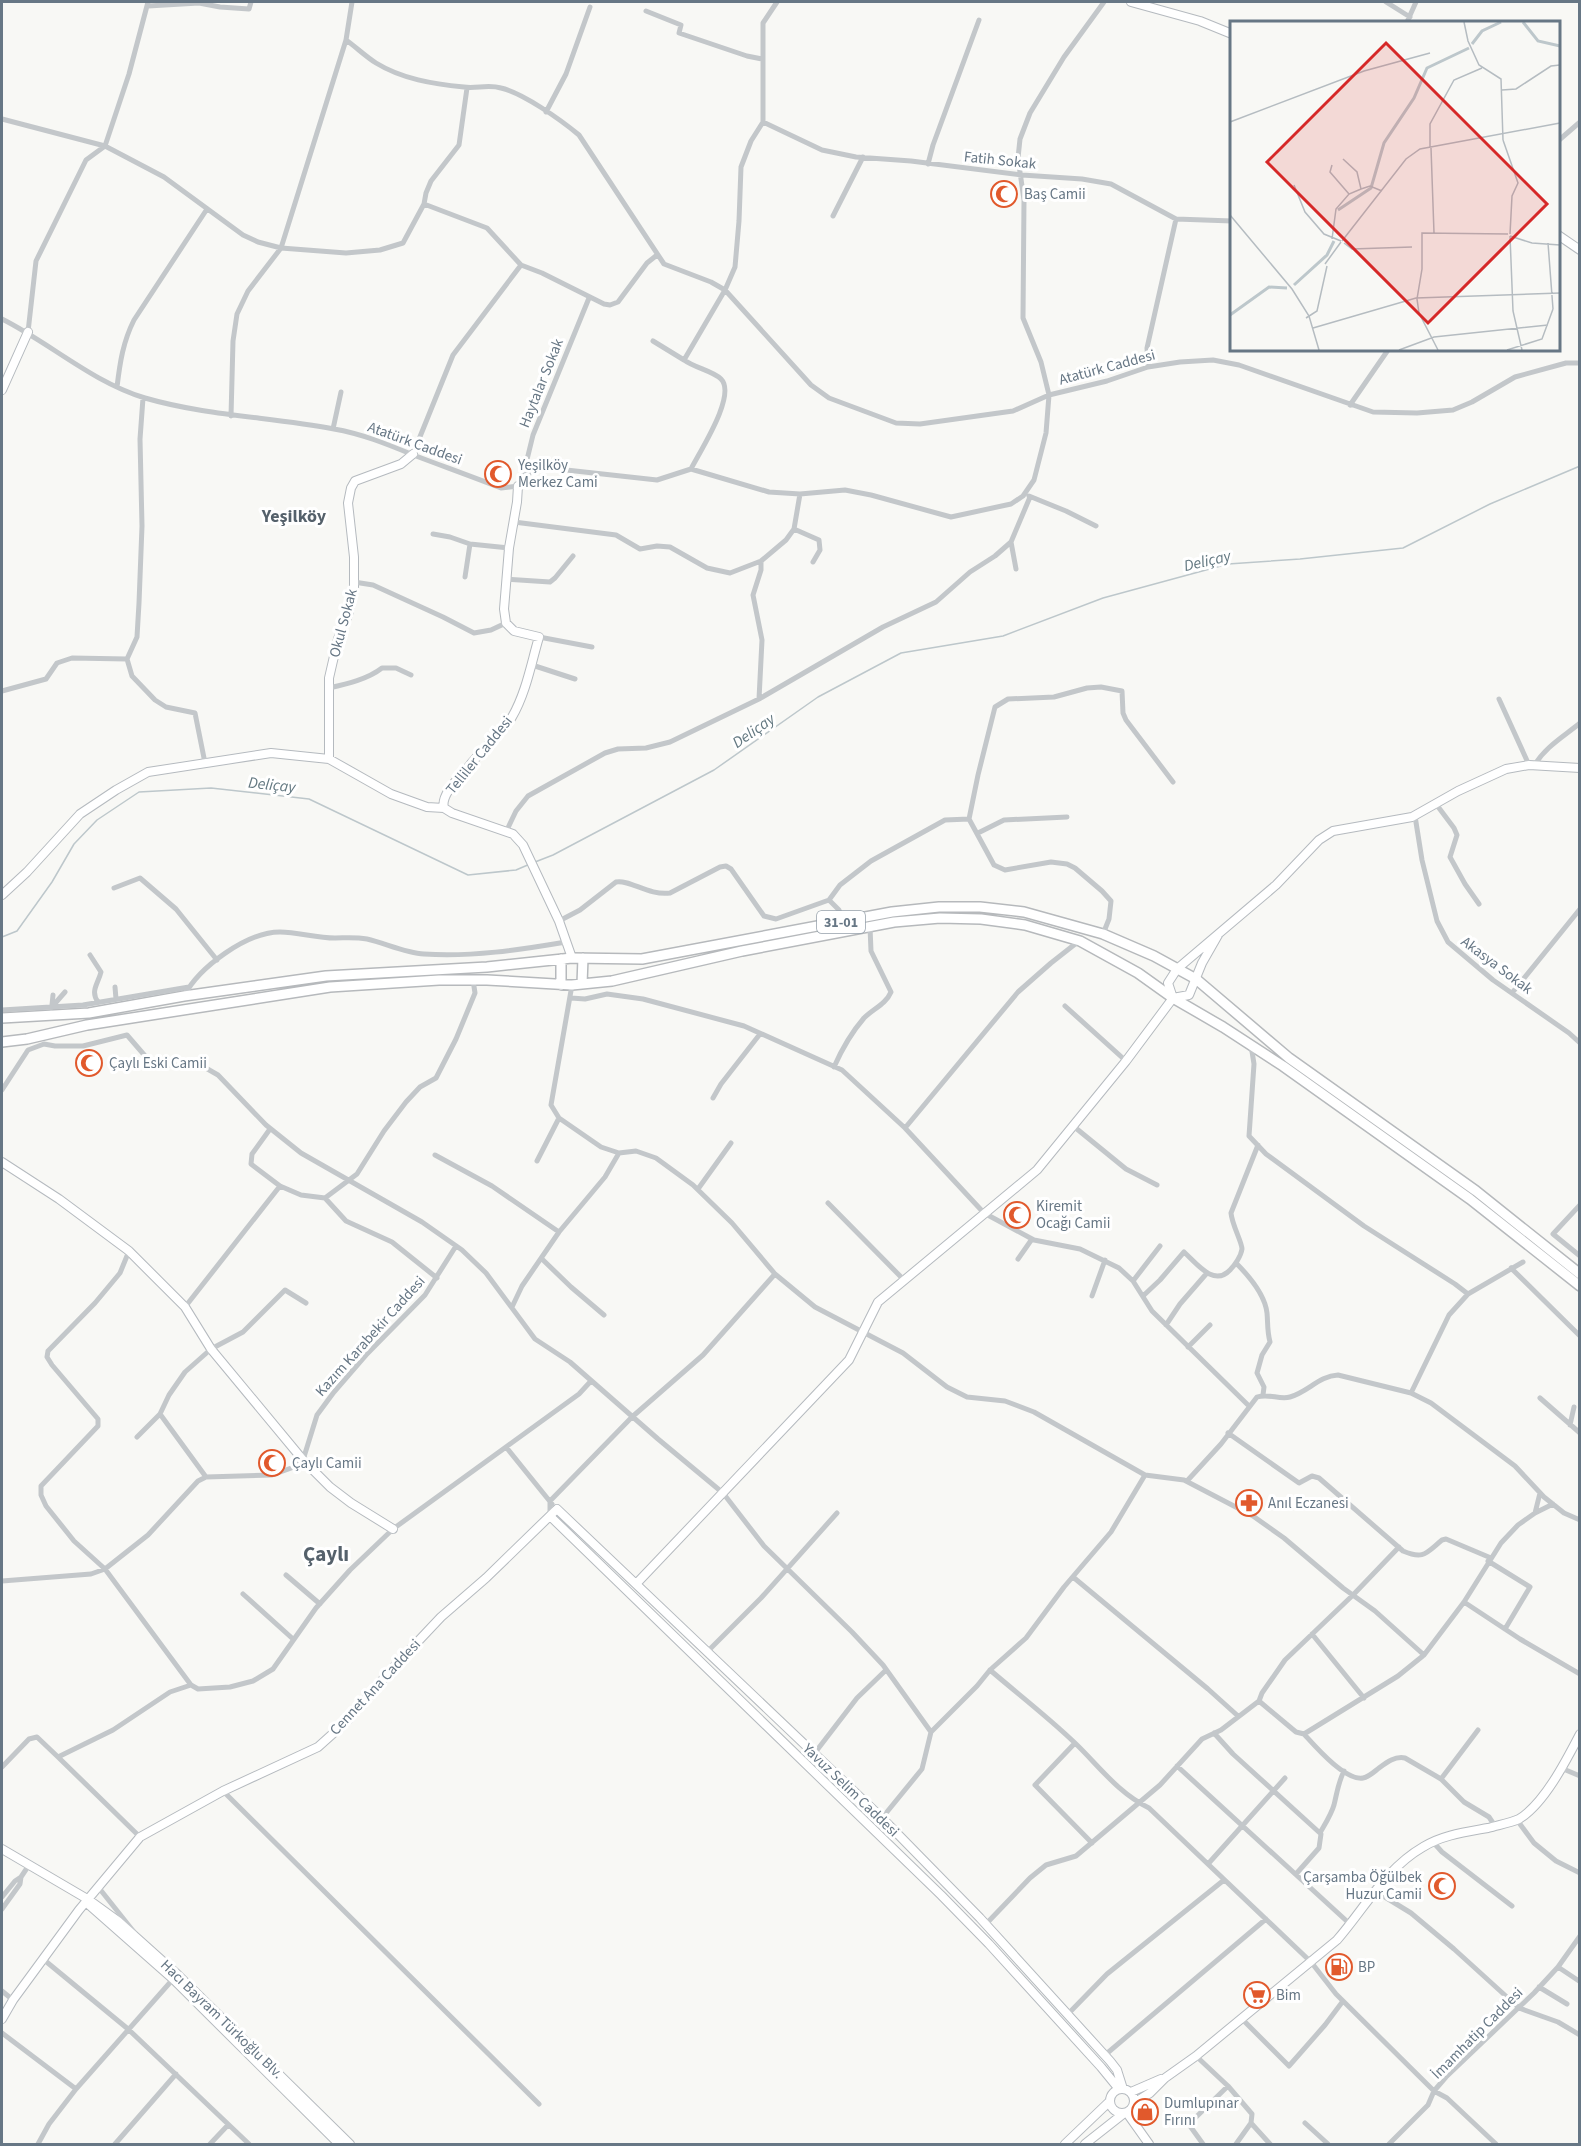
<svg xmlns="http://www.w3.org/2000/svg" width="1581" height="2146" viewBox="0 0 1581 2146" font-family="'Source Sans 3',sans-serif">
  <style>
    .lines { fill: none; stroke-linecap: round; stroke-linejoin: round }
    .stream { stroke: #bdc7cb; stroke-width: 1.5 }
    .secondary-casing { stroke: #b5babf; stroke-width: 10 }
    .highway-casing { stroke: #b6b9bc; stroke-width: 12 }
    .street { stroke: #c3c7ca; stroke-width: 5 }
    .secondary { stroke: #fff; stroke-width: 8 }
    .highway { stroke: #fff; stroke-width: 9 }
    .labels { text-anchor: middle; stroke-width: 6; stroke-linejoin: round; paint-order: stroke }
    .shield { fill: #fff; stroke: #95a0aa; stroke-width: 1.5 }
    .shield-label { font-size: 14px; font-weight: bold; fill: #677785 }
    .street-label { font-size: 15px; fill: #677785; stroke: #fff }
    .poi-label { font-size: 15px; fill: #677785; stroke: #fff; text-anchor: start }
    .water-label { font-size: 16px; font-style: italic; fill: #637881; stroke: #fff }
    .quarter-label { font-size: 18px; font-weight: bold; fill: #55616b; stroke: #fff }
    .district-label { font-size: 21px; font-weight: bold; fill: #55616b; stroke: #fff }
    .inset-river { fill: none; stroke: #bdc7cb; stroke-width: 3 }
    .inset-road { fill: none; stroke: #b5bcc1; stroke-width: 1.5 }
    .view { fill: #d62828; fill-opacity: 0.15; stroke: #d62828; stroke-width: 3 }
    .inset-edge { fill: none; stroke: #677785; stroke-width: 3 }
  </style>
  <rect width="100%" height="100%" fill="#f8f8f5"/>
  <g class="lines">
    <path class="stream" d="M535,862L553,855L714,770L818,697L901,653L1003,636L1103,598L1228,564L1300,559L1403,548L1490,504L1580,466
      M2,937L17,931L52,882L74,844L97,820L139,792L211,788L309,799L468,875L516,870L530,864"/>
    <defs>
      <path id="secondary" d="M1131,2L1200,21L1232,34
        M1558,235L1580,250
        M2,390L28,332
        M518,486L517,502L509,548L504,609L506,623L514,631L539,637C531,664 526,693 512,717C504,731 480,752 469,766C461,776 440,794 444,808L452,813L513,834L523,845L559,921L572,958
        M329,759V678L338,639L348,615L354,590V557L348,503L351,488L355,481L401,464L413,454
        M2,895L27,872L80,814L116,790L148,772L271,753L329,759L391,794L427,807L444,808
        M1173,998L1168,983L1177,969L1276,885L1319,840L1333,831L1412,817L1458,791L1506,769L1529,765L1580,768
        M2,1162L59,1199L129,1251L185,1307L211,1349L303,1460L330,1487L351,1503L393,1529
        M550,1516L941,1895L989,1944L1101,2067L1119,2089
        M636,1584L849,1360L878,1302L1037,1170L1126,1061L1173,998L1189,995L1202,963L1218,935
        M2,1849L89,1900L118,1921L177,1974L350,2144
        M88,1904L173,1979L339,2144
        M2,2019L13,2000L79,1910L140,1837L223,1791L318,1747L347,1721L391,1670L441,1617L486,1578L557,1509L882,1818L980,1918L1110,2061L1117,2070L1123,2089
        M1110 2101a12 12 0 1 1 24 0a12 12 0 1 1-24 0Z
        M1131,2092L1161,2079
        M1134,2103L1150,2093L1165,2078L1196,2056L1337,1940C1365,1908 1385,1869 1423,1847C1442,1835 1466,1832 1488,1828C1498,1825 1510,1823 1519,1819C1544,1804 1566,1761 1580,1734
        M1127,2113L1149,2144
        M1065,2144L1110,2101
        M1085,2144L1123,2114"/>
      <path id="highway" d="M561,959V985
        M582,984L583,958
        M2,1018L89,1013L184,996L326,976L487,967L572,958L642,959L892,912L939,907H980L1024,912L1103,934L1154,956L1196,979L1289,1058L1476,1191L1580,1274
        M2,1042L27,1039L87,1025L330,987L439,980H487L572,985L612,981L742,951L894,922L940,918L981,919L1025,925L1080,941L1138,973L1173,998L1223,1027L1283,1066L1470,1199L1580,1286"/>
    </defs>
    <use href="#secondary" class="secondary-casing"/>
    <use href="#highway" class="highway-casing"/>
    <path class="street" d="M1386,2L1410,17
      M148,6L199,3L220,7L249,9L251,2
      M646,11L681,25L679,33L747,56L762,59
      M1407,22L1416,2
      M346,40C356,47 365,56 376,63C402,79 433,84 464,87C476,89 488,84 501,88C523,93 561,120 579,135L664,264L711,282L725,290L811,385L829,398L896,423L920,424L1013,411L1049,395L1041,362L1023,318L1024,200L1018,158L1020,139L1030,113L1064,57L1104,2
      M546,112L566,74L590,7
      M2,119L105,146L164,177L243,235L258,242L281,248L346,253L380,250L403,243L424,204L426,193L431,181L459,145L467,88
      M763,122L822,150L856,157L911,161L1022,175L1082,179L1111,184L1176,219L1232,221
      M1558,141L1580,122
      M928,164L933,145L979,20
      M424,204L487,228L521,265L542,273L604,304L610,305L618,302L647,263L657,255
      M833,216L863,157
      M2,319C50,343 92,382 145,398C207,416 271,417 334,429C363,434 389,445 416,456C445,467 473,477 501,488L518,486L522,478L539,467L657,480L691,469L769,492L800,494L845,490L871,495L951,517L1011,504L1023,496L1034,480L1046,433L1049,395L1107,381L1148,367L1180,362L1213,360L1239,365L1373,412L1417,413L1453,410L1472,402L1515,377L1566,363H1580
      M28,332L36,261L86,160L105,146L129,74L148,2
      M653,341L684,360
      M1148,367L1147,348L1176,219
      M117,387C120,362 123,342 134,320L207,209
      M143,398L140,439L142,526L139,603L137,637L127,659L132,676L155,700L166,707L195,713L205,763
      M1350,405L1388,350
      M231,416L233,341L237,314L248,291L281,248L346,40L352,2
      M333,429L341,392
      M413,454L453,355L521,265
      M691,469C700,451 737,395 721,379C713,371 695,368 684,360L725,290L735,267L739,221L741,167L751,141L763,122V23L777,2
      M523,476L533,435L589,298
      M1029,496L1066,511L1096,526
      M514,522L616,535L640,549L657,546L670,547L707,568L730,573L761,561L786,540L794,529L800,494
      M794,529L819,540L820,550L813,562
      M433,534L450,537L470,544L509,548
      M1011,542L1016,569
      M465,577L470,544
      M506,579L550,582L555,578L573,556
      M354,582L373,585L443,617L474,633L491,630L506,623
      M539,637L592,647
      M532,665L575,679
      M329,688C347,684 368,679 382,668H396L411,675
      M2,691L46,679L57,663L72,658L127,659
      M759,699L762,640L753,595L761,570V561
      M1499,699L1529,765
      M1534,766C1545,747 1563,737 1580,723
      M1436,804L1454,828L1457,835L1450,857L1465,884L1479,904
      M1415,816L1422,860L1437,921L1448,942L1493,980L1569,1033L1580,1043
      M506,832L516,811L528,796L605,753L618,749L646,748L670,742L759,699L883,627L936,602L970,572L995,556L1011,542L1030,497
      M978,833L1004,820L1067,817
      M114,888L140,878L176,909L217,960
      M559,921L580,910L616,882C629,879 649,896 670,893L720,867L726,866L731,869L764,916L776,919L829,900
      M843,921L839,910L829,900L840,885L871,861L945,820L969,819
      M1103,934L1109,919L1111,901L1102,891L1075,868L1067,864L1051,862L1005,870L994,865L969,819L978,775L995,707L1008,699L1054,697L1087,688L1101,687L1122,691L1123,713L1126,720L1173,782
      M90,955L101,972C98,984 90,991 98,1002
      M572,985L551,1105L559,1118L601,1147L619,1153L636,1151L656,1158L693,1185L732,1223L775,1274L815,1307L903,1353L947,1387L967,1397L1005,1401L1034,1412L1145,1475L1184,1480L1253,1516L1284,1538L1343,1588L1375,1611L1424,1655
      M115,987L116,999
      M1512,993L1580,909
      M184,996C199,967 247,932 280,932C298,932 316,938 335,938C346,938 355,937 367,939C385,943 405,953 424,954C472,957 519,950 566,942
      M571,998L585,999L607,994L643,999L744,1026L842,1070L905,1128L984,1213L1034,1240L1080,1249L1119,1268L1133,1281L1152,1311L1249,1406
      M52,1005L53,995
      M1065,1006L1126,1061
      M51,1008L65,992
      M2,1010L83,1005L189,987
      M1251,1045L1254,1064L1249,1136L1266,1154L1364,1226L1455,1284L1468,1294
      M834,1067C842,1049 851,1033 864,1018C873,1009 886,1004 891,992L871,951L870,927
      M2,1090L28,1050L44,1044L55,1046H83L127,1035L146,1057L163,1065L204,1067L218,1075L266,1125L301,1153L422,1222L462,1250L486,1273L535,1339L570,1362L658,1439L723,1493L764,1546L852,1632L883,1665L931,1732L922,1769L882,1818
      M713,1098L721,1084L760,1034
      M1072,1125L1126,1169L1157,1185
      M905,1128L1018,992L1051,963L1079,941
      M270,1129L252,1154L251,1164L280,1186
      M435,1155L492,1186L559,1232
      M537,1161L559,1118
      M698,1189L731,1143
      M325,1198L346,1221L392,1242L437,1278
      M828,1203L904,1280
      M1580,1205L1553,1234L1580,1256
      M129,1251L120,1273L95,1303L48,1351L47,1357L52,1365L98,1419V1426L41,1486V1495L46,1506L74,1541L105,1569L191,1685
      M542,1259L571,1287L604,1315
      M1018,1259L1032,1239
      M1236,1263C1248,1275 1265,1295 1267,1313C1268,1323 1267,1331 1270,1342L1262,1355L1257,1373L1264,1387L1263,1395
      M1511,1268L1580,1336
      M1133,1281L1160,1246
      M1092,1296L1105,1260
      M1143,1296L1160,1280L1184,1252C1197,1264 1214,1287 1230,1270C1235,1265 1241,1256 1242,1249C1242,1242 1232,1225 1231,1213L1258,1145
      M185,1307L280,1186L301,1195L325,1198L357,1174L384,1131L406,1102L420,1087L436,1078L456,1039L475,993L473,980
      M512,1307L522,1286L559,1232L605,1177L619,1153
      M1166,1325L1180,1304L1207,1273
      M1188,1347L1210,1325
      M1411,1393L1449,1315L1468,1294L1523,1262
      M1540,1398L1580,1433
      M1570,1425L1574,1407
      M1228,1433L1299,1483L1312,1476L1319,1478L1403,1551C1424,1560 1426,1553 1442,1540L1446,1539L1491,1558
      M137,1437L160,1414
      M506,1447L552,1504
      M206,1477L160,1414L169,1395L185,1372L211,1349L243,1332L285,1290L306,1303
      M1187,1481L1221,1444L1257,1397C1269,1393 1279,1400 1290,1397C1308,1392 1319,1376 1338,1375L1411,1393L1431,1403L1515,1466L1544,1497L1564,1513L1580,1520
      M1535,1513L1540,1493
      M550,1516V1501L632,1417L703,1355L775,1274
      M1488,1561L1530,1587L1505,1629
      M286,1575L320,1604
      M1073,1577L1208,1689L1238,1716
      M2,1581L91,1574L105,1569L148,1535L198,1481L206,1477L272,1475L294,1467L303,1460L317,1415L334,1392L366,1355L425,1295L456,1246
      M243,1594L293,1639
      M1464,1602L1520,1639L1580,1674
      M1312,1634L1364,1698
      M707,1652L761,1598L837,1513
      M990,1670C1018,1694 1048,1717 1075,1743C1099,1766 1118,1793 1149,1808L1311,1962L1336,1994L1434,2091L1447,2098L1496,2144
      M1259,1701L1296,1732L1304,1734C1315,1746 1345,1781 1363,1778C1369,1777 1375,1771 1379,1768C1387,1762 1395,1756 1405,1758L1441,1779L1464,1802L1489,1817L1495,1826
      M931,1732L977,1686L990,1670L1026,1638L1064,1587L1111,1532L1145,1475
      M1214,1733L1233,1754L1321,1834L1319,1848L1296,1874
      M1304,1734L1398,1676L1424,1655L1464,1602L1501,1543L1518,1525L1535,1513L1553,1504
      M1075,1743L1035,1785L1092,1843
      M814,1754L857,1698L886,1670
      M1177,1766L1351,1925
      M2,1767L29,1739L37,1737L58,1757
      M1561,1768L1580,1776
      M1441,1779L1478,1730
      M223,1791L539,2104
      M1517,1820L1534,1843L1556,1861L1580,1873
      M1320,1833C1325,1824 1331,1815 1334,1805C1337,1793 1338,1783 1344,1771
      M140,1837L58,1757L113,1730L170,1692L191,1685L198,1689L230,1687L253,1681L273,1669L316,1608L350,1570L393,1529L579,1394L591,1381
      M1433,1842L1442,1852L1512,1906
      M1208,1864L1285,1778
      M99,1888L134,1932
      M1375,1891L1411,1913L1454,1949L1519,2008L1558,2022L1580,2035
      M2,1897L15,1881L21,1877
      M2,1909L20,1884L21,1877L29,1865
      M986,1924L1030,1878L1046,1865L1076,1856L1160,1785L1202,1739L1221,1730L1259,1701L1262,1693L1285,1660L1353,1595L1399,1547
      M43,1959L128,2029L249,2144
      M1558,1967L1579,1981
      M1539,1987L1567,2004
      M2,1991L13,2000
      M1068,2014L1107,1974L1224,1880
      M1242,2019L1289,2066L1325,2025L1343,2001
      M2,2033L76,2089
      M1105,2055L1266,1919
      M1196,2056L1228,2086L1252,2114L1251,2123L1236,2144
      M1251,2123L1270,2144
      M1305,2123L1328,2144
      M38,2144L49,2124L76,2089L174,1978
      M115,2144L176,2074
      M210,2144L228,2125
      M1203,2144L1190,2126L1192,2121L1228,2086
      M1389,2144L1428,2105L1434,2091L1446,2077L1534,1993L1558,1967L1580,1936"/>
    <use href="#secondary" class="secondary"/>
    <use href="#highway" class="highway"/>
  </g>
  <defs>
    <symbol id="mosque-ring" viewBox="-11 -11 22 22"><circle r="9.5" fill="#fff" stroke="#e1592c" stroke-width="1.5"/><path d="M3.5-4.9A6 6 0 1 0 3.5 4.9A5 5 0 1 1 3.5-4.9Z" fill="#e1592c"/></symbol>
    <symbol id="pharmacy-ring" viewBox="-11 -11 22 22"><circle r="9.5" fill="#fff" stroke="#e1592c" stroke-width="1.5"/><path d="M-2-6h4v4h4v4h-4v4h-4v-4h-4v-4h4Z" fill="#e1592c"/></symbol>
    <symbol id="fuel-ring" viewBox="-11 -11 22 22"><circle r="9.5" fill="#fff" stroke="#e1592c" stroke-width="1.5"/><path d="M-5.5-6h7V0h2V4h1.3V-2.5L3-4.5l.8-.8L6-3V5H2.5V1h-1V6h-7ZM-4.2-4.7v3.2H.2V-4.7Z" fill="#e1592c"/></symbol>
    <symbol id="supermarket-ring" viewBox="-11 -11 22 22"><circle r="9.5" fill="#fff" stroke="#e1592c" stroke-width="1.5"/><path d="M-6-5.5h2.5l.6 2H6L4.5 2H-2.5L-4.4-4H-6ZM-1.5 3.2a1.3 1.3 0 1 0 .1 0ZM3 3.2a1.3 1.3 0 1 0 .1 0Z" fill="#e1592c"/></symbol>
    <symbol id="shop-ring" viewBox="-11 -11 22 22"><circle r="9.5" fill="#fff" stroke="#e1592c" stroke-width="1.5"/><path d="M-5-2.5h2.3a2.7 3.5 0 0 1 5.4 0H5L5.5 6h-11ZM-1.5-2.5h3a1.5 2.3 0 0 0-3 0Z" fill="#e1592c"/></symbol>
  </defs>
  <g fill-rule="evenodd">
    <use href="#mosque-ring" x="989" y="179" width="30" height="30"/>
    <use href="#mosque-ring" x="483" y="459" width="30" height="30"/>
    <use href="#mosque-ring" x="74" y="1048" width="30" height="30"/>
    <use href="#mosque-ring" x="1002" y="1200" width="30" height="30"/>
    <use href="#mosque-ring" x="257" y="1448" width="30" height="30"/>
    <use href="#pharmacy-ring" x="1234" y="1488" width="30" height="30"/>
    <use href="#mosque-ring" x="1427" y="1871" width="30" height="30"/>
    <use href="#fuel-ring" x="1324" y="1952" width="30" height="30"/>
    <use href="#supermarket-ring" x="1242" y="1980" width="30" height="30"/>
    <use href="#shop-ring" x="1130" y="2097" width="30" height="30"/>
  </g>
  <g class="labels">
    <rect class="shield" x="817" y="911" width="48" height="22" rx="4.5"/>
    <g class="shield-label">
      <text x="841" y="927">31-01</text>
    </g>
    <g class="street-label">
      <text transform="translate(1000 160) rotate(6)" y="5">Fatih Sokak</text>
      <text transform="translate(1107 367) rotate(-15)" y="5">Atatürk Caddesi</text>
      <text transform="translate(541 383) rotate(-68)" y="5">Haytalar Sokak</text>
      <text transform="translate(415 443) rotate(20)" y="5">Atatürk Caddesi</text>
      <text transform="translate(343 623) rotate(-75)" y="5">Okul Sokak</text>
      <text transform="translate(479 755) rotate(-51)" y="5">Telliler Caddesi</text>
      <text transform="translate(1497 965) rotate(37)" y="5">Akasya Sokak</text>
      <text transform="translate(370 1336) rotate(-48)" y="5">Kazım Karabekir Caddesi</text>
      <text transform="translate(375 1687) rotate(-47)" y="5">Cennet Ana Caddesi</text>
      <text transform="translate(851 1790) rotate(44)" y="5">Yavuz Selim Caddesi</text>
      <text transform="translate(222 2019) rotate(44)" y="5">Hacı Bayram Türkoğlu Blv.</text>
      <text transform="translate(1477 2033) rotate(-45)" y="5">İmamhatip Caddesi</text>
    </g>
    <g class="poi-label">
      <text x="1024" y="199">Baş Camii</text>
      <text x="518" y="470">Yeşilköy<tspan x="518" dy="17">Merkez Cami</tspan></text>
      <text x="109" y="1068">Çaylı Eski Camii</text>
      <text x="1036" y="1211">Kiremit<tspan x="1036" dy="17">Ocağı Camii</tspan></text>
      <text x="292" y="1468">Çaylı Camii</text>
      <text x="1268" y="1508">Anıl Eczanesi</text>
      <text x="1422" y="1882" text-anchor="end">Çarşamba Öğülbek<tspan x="1422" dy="17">Huzur Camii</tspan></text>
      <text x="1358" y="1972">BP</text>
      <text x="1276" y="2000">Bim</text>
      <text x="1164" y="2108">Dumlupınar<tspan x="1164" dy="17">Fırını</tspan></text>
    </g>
    <g class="water-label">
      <text transform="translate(1207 560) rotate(-13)" y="6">Deliçay</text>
      <text transform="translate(753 730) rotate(-35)" y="6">Deliçay</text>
      <text transform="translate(272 784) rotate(6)" y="6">Deliçay</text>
    </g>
    <g class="quarter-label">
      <text x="294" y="522">Yeşilköy</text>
    </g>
    <g class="district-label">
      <text x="326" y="1561">Çaylı</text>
    </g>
  </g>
  <g transform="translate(1230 21)">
    <rect width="330" height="330" fill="#f8f8f5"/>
    <path class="inset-river" d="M293,1L308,20L330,25M242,23L252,10L271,1M108,189L141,167L154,122L184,77L197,47L239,27M64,264L97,234L104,220M0,294L39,266L57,267"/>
    <path class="inset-road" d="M234,1L238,20L249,44L271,58L273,119M272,69L286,68L321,45L330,44M0,101L134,50L200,32M273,119L288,162L282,175L280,213M200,127V103L224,59L252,47M201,127L204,212M113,138L127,151L131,168L140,165L152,170M102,144L100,151L119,173M64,164L75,191L94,213L111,220M0,194L62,268L79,295L89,329M280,215L283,290L292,329M280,215L302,222L330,224M102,218L106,188L119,173L131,168M112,220L176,138L190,128L330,102M114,222L122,228L182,226M318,222L323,288M95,243L111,221M76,297L87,290L97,245M83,307L186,277L330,272M169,329L204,316L318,304M208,329L189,292L187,278L192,248V212L278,213M277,329L312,318L323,288"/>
    <path class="view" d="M156,22L317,183L198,302L37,141Z"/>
    <rect width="330" height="330" class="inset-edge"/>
  </g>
  <rect width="1581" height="2146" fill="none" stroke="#677785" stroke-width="6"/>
</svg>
